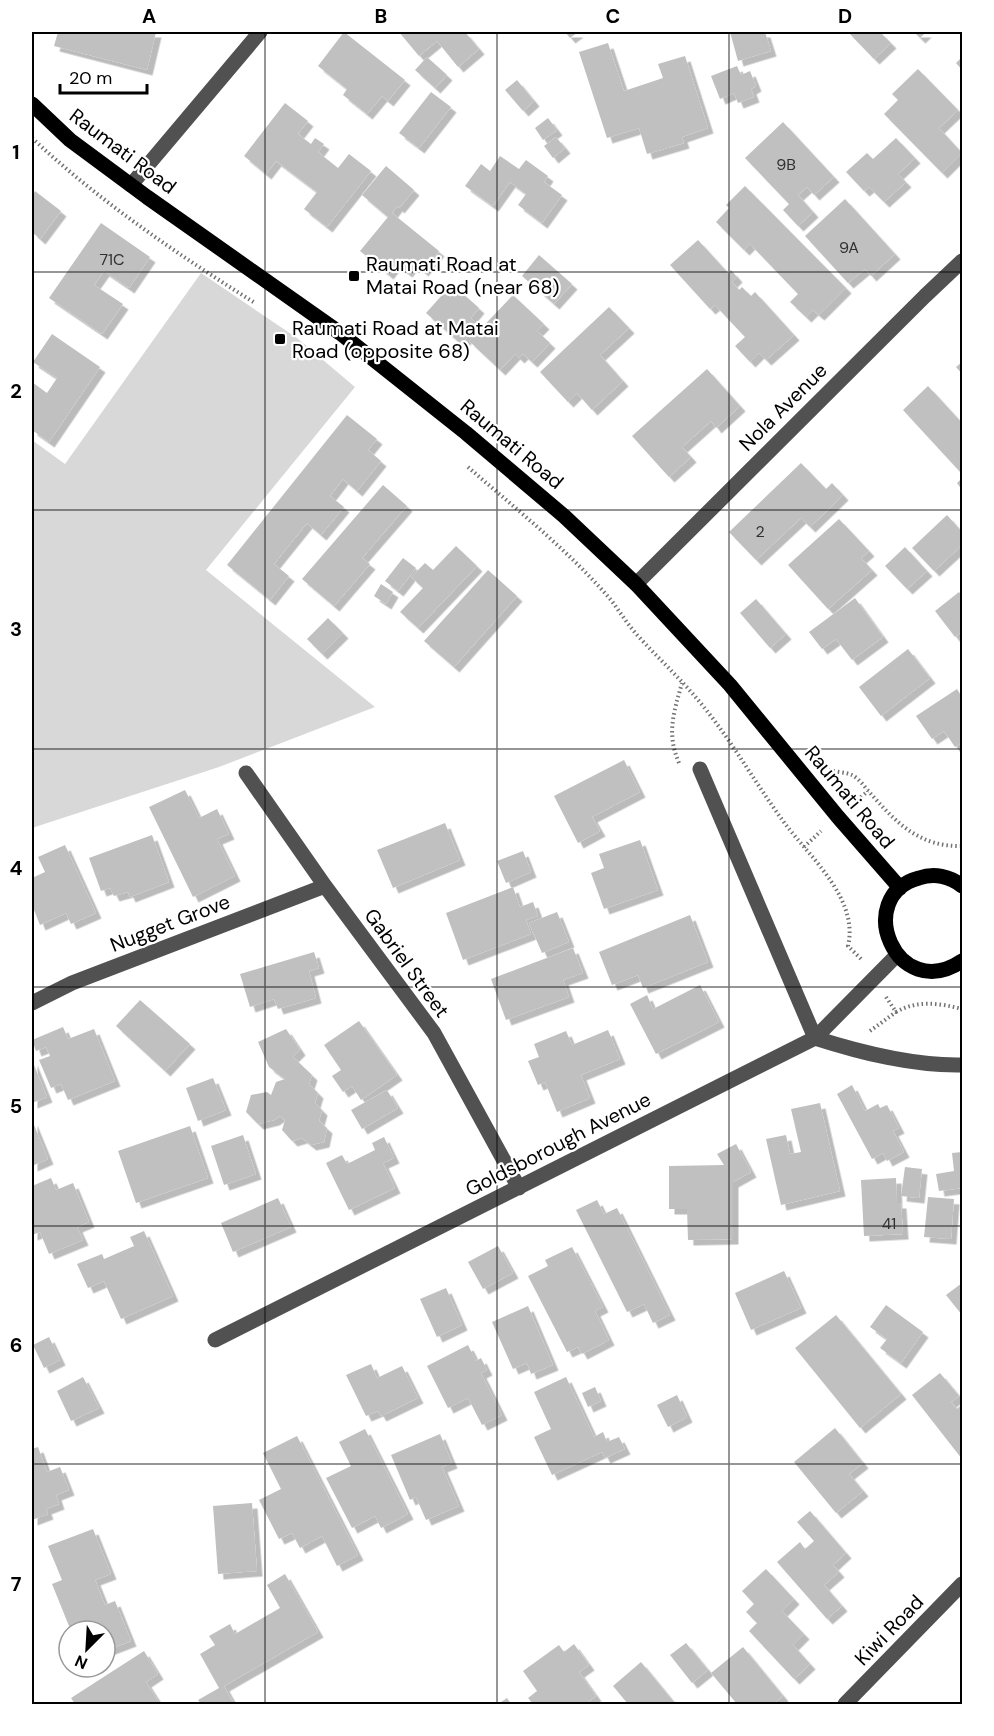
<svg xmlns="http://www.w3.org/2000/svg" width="994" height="1736" viewBox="0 0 994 1736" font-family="'DM Sans',sans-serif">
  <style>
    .green { fill: #d8d8d8 }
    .building { fill: #c0c0c0; filter: url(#shadow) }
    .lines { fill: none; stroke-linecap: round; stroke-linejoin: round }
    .path { stroke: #737373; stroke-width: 4; stroke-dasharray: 1.5 3; stroke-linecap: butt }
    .minor { stroke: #515151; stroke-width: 15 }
    .major { stroke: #000; stroke-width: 15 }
    .grid { fill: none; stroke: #000; stroke-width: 1.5; stroke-opacity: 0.55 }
    .poi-dot { fill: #000; stroke: #fff; stroke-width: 2 }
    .labels { text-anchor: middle; stroke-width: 4.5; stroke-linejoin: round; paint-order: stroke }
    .number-label { font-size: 16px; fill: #303030 }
    .street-label { font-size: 20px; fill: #000; stroke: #fff }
    .poi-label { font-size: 20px; fill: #000; stroke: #fff; text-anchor: start }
    .neatline { fill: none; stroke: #000; stroke-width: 2 }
    .grid-label { font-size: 20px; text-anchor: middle; font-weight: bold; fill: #000 }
  </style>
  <defs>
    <filter id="shadow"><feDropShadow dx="5.5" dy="5.5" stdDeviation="0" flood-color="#0004"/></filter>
  </defs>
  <rect width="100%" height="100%" fill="#fff"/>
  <path class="green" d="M201,273L297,338L355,387L206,570L375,707L219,767L32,828V440L65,464Z"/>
  <path class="building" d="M58,32H156L147,70L54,46Z
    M344,32L405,80L388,101L382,96L367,114L343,95L347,89L318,66Z
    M399,32H465L479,49L458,67L437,41L419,56Z
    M565,32H578L570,38Z
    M730,32H765L771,51L738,61Z
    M848,32H880L891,43L874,59Z
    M914,32H926L920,38Z
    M608,43L624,91L663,78L658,64L685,56L708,128L682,137L684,143L647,154L639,128L607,138L579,52Z
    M427,57L447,75L435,88L415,70Z
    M962,57V70L956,63Z
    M737,66L741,75L750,71L756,86L751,89L754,97L738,103L734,93L720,99L711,76Z
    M918,69L958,110L939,128L962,153L942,173L884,114L898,100L892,94Z
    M517,80L534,101L523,111L505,90Z
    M431,92L451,107L419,148L399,133Z
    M285,103L308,121L298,134L311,144L315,138L324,144L318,152L338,168L349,154L371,171L327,227L304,209L317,192L276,161L266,174L244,156Z
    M548,118L557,130L543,140L535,128Z
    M783,122L834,177L814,195L807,187L798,195L813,212L798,226L783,210L789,204L745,158Z
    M556,137L565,148L553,158L544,146Z
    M896,138L915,158L898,174L906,182L884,202L869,187L864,191L846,172L867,153L873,159Z
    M500,156L519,169L526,160L548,176L544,182L562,195L542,223L518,205L526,194L510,182L493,206L465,186L481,164L490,171Z
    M386,166L414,190L399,208L397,206L392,213L439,251L423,271L414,263L407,272L396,264L388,274L360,251L388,217L362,195Z
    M745,186L846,288L819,315L813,310L806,317L790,302L798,294L750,244L744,250L716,222L729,208L726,205Z
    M35,191L61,211L40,239L32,232V197Z
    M845,199L895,254L871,276L865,269L848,283L805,236Z
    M101,223L150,257L129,288L104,271L94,285L123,304L102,334L49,298Z
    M698,240L728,273L731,270L737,277L732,282L739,290L742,287L751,296L755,292L794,335L766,360L759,353L750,362L735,346L745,337L715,305L710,309L670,265Z
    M539,255L572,284L554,304L522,276Z
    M452,284L479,308L471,318L478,325L461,344L426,313Z
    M513,295L544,324L537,331L550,343L532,362L523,354L519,358L515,354L500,370L469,341Z
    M609,307L629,328L600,355L623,381L592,410L577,393L568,402L540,372Z
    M52,334L100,367L49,442L32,430V382L47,393L57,378L33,362Z
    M962,362V374L956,367Z
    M707,369L740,406L716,428L711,421L682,447L691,457L669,477L632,436Z
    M928,386L962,423V474L903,410Z
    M347,415L377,439L368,450L381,461L357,491L343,479L330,496L344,507L321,535L307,523L274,564L289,576L270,600L227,565Z
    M801,463L826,489L832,483L843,495L810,527L801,518L756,560L729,532Z
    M962,478V490L957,483Z
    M383,485L407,506L362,558L370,564L334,606L302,579Z
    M947,515L962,532V545L934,571L912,548Z
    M839,519L869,551L861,558L872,570L828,609L788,565Z
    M456,546L477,566L418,628L400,612L423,588L411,577L425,563L433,570Z
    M905,547L927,571L907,589L885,566Z
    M403,558L416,568L398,591L385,581Z
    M488,570L517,596L454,667L424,641Z
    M381,584L393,592L386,604L374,596Z
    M959,592L962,596V631L955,637L935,611Z
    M855,598L883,637L852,660L836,639L822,649L809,632Z
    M756,599L786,634L770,648L740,613Z
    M328,618L343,633L322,654L307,639Z
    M908,649L930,678L881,716L859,687Z
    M957,689L962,697V742L955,747L944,731L932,739L916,716Z
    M624,760L640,792L592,817L600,831L578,843L554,796Z
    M185,790L199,818L217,809L229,834L217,839L235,876L193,897L149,807Z
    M445,823L460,860L393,888L377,850Z
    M152,835L169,882L130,897L128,892L114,896L110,888L101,891L89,858Z
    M640,840L658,890L604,909L591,873L604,868L599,854Z
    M65,845L96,913L71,924L66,913L40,925L32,905V878L45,872L38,857Z
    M523,851L531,872L506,883L497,861Z
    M513,887L520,907L533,902L538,916L526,920L531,934L463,960L446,913Z
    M557,912L569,942L542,953L529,923Z
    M690,915L708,962L643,988L638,975L612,985L599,952Z
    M573,948L583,973L563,980L569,997L506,1020L491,979Z
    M314,952L319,968L309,971L316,998L278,1009L274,999L250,1007L240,974Z
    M700,985L719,1022L656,1054L630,1004L647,995L653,1009Z
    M140,1000L190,1044L165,1071L116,1026Z
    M359,1021L397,1075L361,1100L352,1086L343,1092L332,1076L341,1070L324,1045Z
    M63,1027L68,1039L94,1029L115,1081L68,1100L61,1084L51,1088L39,1060L50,1056L46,1047L36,1051L32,1040Z
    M286,1029L300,1050L293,1057L312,1075L309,1084L318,1093L315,1103L322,1110L319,1121L327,1128L324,1142L311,1145L302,1138L292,1141L282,1130L285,1120L280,1116L274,1120L258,1124L246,1112L251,1095L267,1092L271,1095L276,1082L285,1079L269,1067L258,1042Z
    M608,1030L620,1059L581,1075L590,1098L557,1112L545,1082L538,1085L528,1061L539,1057L534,1044L566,1031L572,1045Z
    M32,1060L47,1097L32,1103Z
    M213,1078L226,1110L198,1121L186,1088Z
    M852,1085L865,1111L878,1104L880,1108L887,1105L899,1128L893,1131L904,1152L887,1161L883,1153L872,1159L837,1094Z
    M387,1090L398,1108L362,1129L351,1110Z
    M820,1103L840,1191L781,1205L766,1139L786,1135L790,1154L801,1152L791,1109Z
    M32,1120L48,1159L32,1166Z
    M190,1126L208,1178L136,1203L118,1151Z
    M243,1135L256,1174L224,1185L211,1146Z
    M384,1137L394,1158L383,1163L395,1188L349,1210L326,1163L342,1155L347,1164L375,1150L372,1143Z
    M736,1144L751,1172L733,1182V1239L688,1240L687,1209H669V1166L724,1165L717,1154Z
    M962,1152V1188L939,1191L936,1174L954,1171L952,1153Z
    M905,1167L922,1169L919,1198L901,1196Z
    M51,1178L56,1190L73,1183L89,1222L77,1227L83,1240L49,1254L40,1232L32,1235V1186Z
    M896,1178L897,1203H901L903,1234L864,1236L861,1180Z
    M928,1197L954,1199L951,1239L924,1237Z
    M278,1198L291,1227L233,1252L221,1223Z
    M597,1200L604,1214L617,1208L670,1315L653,1323L644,1304L627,1312L576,1210Z
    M144,1231L173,1296L121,1319L104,1281L88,1288L77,1264L102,1254L104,1259L134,1246L130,1237Z
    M498,1246L513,1273L483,1289L468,1262Z
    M572,1247L603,1307L595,1311L609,1340L582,1354L578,1347L567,1352L528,1276L548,1266L545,1260Z
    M784,1271L801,1308L751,1330L735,1293Z
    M962,1283V1315L946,1295Z
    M446,1288L462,1325L437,1337L420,1299Z
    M886,1305L923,1332L901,1363L880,1348L887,1339L870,1327Z
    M528,1306L553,1365L531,1374L527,1363L513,1369L492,1322Z
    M836,1315L901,1394L860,1428L795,1348Z
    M49,1337L60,1360L44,1368L33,1345Z
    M468,1345L476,1361L481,1358L487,1370L481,1373L502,1415L482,1425L468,1398L448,1408L427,1366Z
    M371,1364L377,1378L402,1366L418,1398L381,1416L378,1411L366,1416L346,1375Z
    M940,1373L959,1396L951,1402L957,1409L962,1404V1459L912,1395Z
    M83,1377L99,1408L71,1421L57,1391Z
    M566,1377L594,1437L603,1432L607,1442L619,1437L625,1449L605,1458L602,1452L552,1475L534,1437L551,1429L534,1392Z
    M595,1387L601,1401L588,1407L582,1393Z
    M677,1395L687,1417L668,1427L657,1405Z
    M835,1428L863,1463L849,1474L863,1491L836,1513L794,1462Z
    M365,1429L408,1514L381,1528L375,1516L352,1528L326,1478L351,1466L339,1442Z
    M440,1434L452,1463L442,1467L459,1506L426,1520L416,1497L410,1500L391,1455Z
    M297,1436L358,1555L337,1566L322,1536L300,1548L292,1533L279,1539L259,1500L281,1489L263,1453Z
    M38,1447L47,1472L60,1467L69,1490L56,1495L59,1504L46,1509L48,1514L32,1520V1449Z
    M252,1503L257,1571L218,1574L213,1506Z
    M810,1511L846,1553L833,1565L839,1572L824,1585L842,1606L827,1619L777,1562L800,1542L805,1549L814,1541L797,1522Z
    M93,1529L111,1574L95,1580L105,1605L115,1601L131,1641L105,1651V1631H71L52,1584L62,1580L48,1546Z
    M766,1569L794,1599L782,1611L804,1634L793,1645L810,1664L794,1679L749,1631L757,1623L746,1612L754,1604L742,1591Z
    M285,1574L318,1632L224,1686L234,1704H201L198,1700L219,1688L200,1654L215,1645L209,1636L230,1624L235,1634L280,1608L267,1585Z
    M686,1643L708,1670L692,1683L670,1655Z
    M574,1644L589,1665L579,1672L596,1696L585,1704H533L528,1698L537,1691L523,1671L559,1645L564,1652Z
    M743,1647L783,1696L773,1704H737L711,1673Z
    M144,1651L158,1674L146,1682L160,1704H75L71,1698Z
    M641,1662L668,1695L676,1704H628L613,1686Z
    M507,1698L511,1704H498Z"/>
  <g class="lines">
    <path class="path" d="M32,138C99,201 177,254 255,303
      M468,467C516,509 569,551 611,600C620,612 628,625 638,636C660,660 683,681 703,706C734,744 757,786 786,825C812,859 859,900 848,946L862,960
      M679,763C666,733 674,712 682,683
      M829,770C836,772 845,772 852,775C859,778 866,789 872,795C898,825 921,847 962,846
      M854,803L868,791
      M804,847L821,831
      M886,997L896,1012C917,1000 939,1003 962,1009
      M870,1031L896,1012"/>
    <path class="minor" d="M131,185L260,32
      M636,584L925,296L962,261
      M700,769L815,1038C862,1053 913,1066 962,1065
      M246,773L325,886L434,1033L519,1188
      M32,1003L72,983L325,886
      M215,1340L815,1038L897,955
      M845,1704L962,1584"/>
    <path class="major" d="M32,104L70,140L147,197L340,333L466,433L564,516L636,584L730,685L838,817L900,888
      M962,886C950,876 934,873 919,878C852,896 896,1005 962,961"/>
  </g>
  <path class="grid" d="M265,32V1704M497,32V1704M729,32V1704M32,272H962M32,510H962M32,749H962M32,987H962M32,1226H962M32,1464H962"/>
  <g class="poi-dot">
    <rect x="348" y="270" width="12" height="12" rx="3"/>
    <rect x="274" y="333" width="12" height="12" rx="3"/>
  </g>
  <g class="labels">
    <g class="number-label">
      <text x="786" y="170">9B</text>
      <text x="849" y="253">9A</text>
      <text x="112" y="265">71C</text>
      <text x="760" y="537">2</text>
      <text x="889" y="1229">41</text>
    </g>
    <g class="street-label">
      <text transform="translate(123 151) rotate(37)" y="7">Raumati Road</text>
      <text transform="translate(783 407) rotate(-45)" y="7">Nola Avenue</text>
      <text transform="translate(512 444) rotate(40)" y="7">Raumati Road</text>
      <text transform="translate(850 797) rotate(50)" y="7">Raumati Road</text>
      <text transform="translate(170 923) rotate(-21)" y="7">Nugget Grove</text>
      <text transform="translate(407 963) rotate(54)" y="7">Gabriel Street</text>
      <text transform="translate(558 1144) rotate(-27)" y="7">Goldsborough Avenue</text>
      <text transform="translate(889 1630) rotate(-46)" y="7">Kiwi Road</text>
    </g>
    <g class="poi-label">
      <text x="366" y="271">Raumati Road at<tspan x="366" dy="23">Matai Road (near 68)</tspan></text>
      <text x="292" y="335">Raumati Road at Matai<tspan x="292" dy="23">Road (opposite 68)</tspan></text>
    </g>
  </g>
  <rect width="994" height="1736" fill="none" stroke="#ffffff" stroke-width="66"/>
  <g transform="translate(87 1649) rotate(204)"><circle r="28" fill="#ffffff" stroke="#999999" stroke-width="1.5"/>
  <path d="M0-4.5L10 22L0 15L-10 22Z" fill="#000000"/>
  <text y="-9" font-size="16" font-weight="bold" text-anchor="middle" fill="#000000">N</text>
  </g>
  <path d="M60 84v9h87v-9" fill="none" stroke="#000000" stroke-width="3"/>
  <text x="69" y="84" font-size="18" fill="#000000" stroke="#ffffff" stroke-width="4.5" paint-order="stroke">20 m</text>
  <rect x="33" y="33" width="928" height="1670" class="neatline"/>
  <g class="grid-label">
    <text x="149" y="23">A</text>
    <text x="381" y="23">B</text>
    <text x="613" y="23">C</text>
    <text x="845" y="23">D</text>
    <text x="16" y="159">1</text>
    <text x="16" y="398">2</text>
    <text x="16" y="636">3</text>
    <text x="16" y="875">4</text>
    <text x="16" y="1113">5</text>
    <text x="16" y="1352">6</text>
    <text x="16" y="1591">7</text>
  </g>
</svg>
